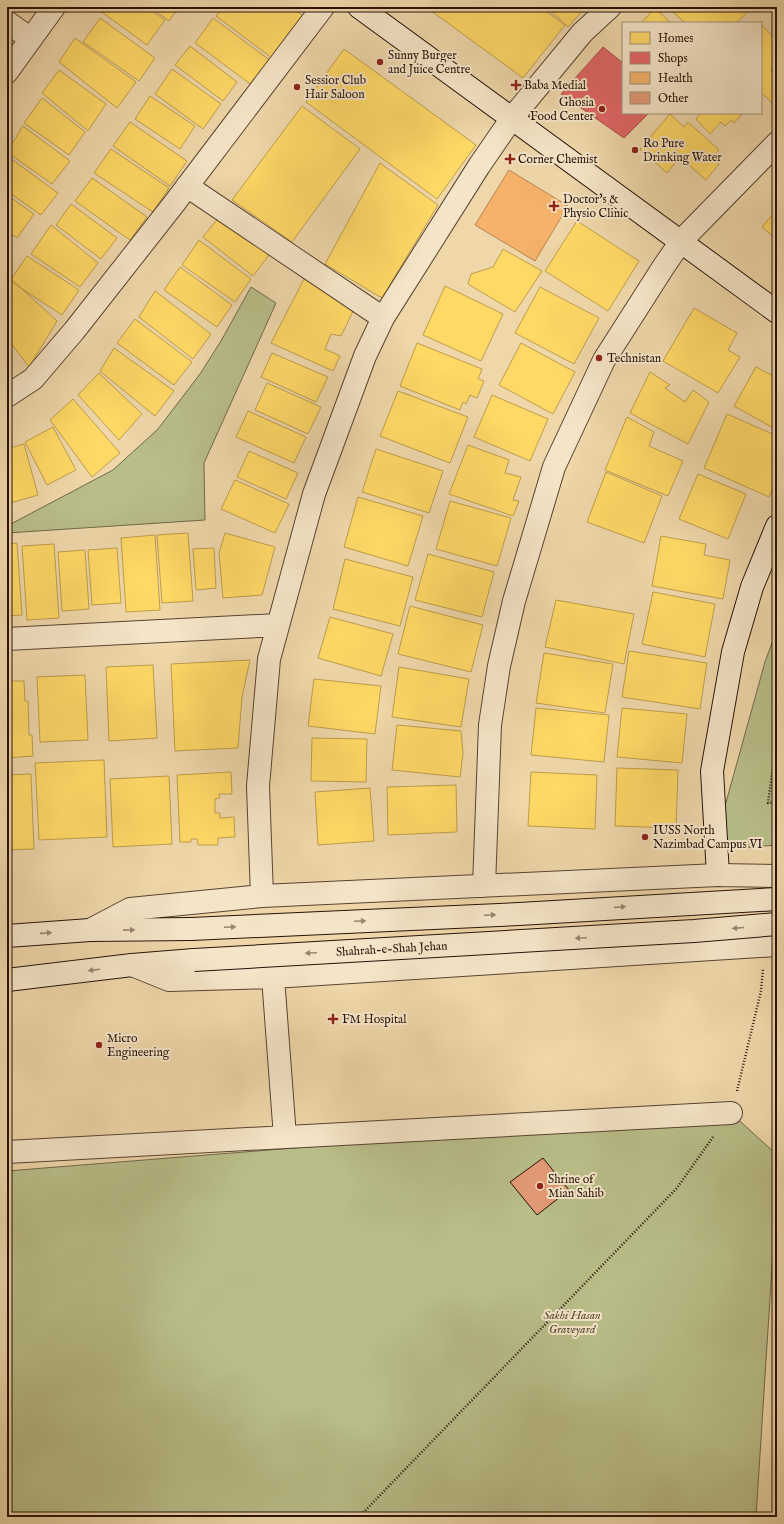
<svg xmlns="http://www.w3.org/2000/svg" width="784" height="1524" viewBox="0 0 784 1524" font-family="'IM FELL English',serif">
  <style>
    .green { fill: #b9be89; stroke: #706849 }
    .homes { fill: #ffd966; stroke: #be9d4a }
    .shops { fill: #e06666; stroke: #a84d4a }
    .health { fill: #f6b26b; stroke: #b8824e }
    .building { fill: #e49a76; stroke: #261209 }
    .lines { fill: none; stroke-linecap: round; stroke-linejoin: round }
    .street-casing { stroke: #584331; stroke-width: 24 }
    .secondary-casing { stroke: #261209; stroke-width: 24 }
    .path { stroke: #261209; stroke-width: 2.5; stroke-dasharray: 1 2; stroke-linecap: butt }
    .street { stroke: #f5e5c8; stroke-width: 22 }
    .secondary { stroke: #f5e5c8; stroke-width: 22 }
    .secondary-bridge-casing { stroke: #261209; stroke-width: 24; stroke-linecap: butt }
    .secondary-bridge { stroke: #f5e5c8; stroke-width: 22 }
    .oneway { fill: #988672 }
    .poi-dot { fill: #8f2418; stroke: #f5e5c8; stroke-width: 1.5 }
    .labels { text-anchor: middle; stroke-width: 4; stroke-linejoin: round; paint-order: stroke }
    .poi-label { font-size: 12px; fill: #261209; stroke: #f5e5c8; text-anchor: start }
    .street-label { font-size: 12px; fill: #261209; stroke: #f5e5c8 }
    .park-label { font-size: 12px; font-style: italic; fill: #594e36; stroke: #f5e5c8 }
  </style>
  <rect width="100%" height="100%" fill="#efd7aa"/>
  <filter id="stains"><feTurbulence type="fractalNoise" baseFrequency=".005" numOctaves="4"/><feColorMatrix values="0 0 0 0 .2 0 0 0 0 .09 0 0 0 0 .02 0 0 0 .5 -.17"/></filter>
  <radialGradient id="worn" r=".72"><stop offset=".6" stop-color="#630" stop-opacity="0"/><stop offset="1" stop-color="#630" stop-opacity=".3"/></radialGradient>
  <path class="green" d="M251,287L276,303L204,463L205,520L7,533V526L113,470L158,429L200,374L221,341Z
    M777,629V845L727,849L725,806L765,662Z
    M731,1113L777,1155V1189L756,1517H7V1171Z"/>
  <path class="homes" d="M101,7H146L165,20L147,45L99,10Z
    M150,7H179L169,21Z
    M223,7H291L307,19L276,61L216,16Z
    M426,7H541L565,25L523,78Z
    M547,7H586L568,27Z
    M668,7H753L736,23H685Z
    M655,8L671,23H641Z
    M100,18L155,58L139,81L83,42Z
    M213,18L275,64L257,89L195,43Z
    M761,24L777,41V65L771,70L777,78V100L773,104L761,92Z
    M75,38L136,82L117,108L59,62Z
    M190,46L237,82L223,101L175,65Z
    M344,49L476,145L437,199L306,102Z
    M172,69L221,104L203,129L155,94Z
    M59,70L106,104L88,131L42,93Z
    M150,96L195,126L180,149L135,119Z
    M42,98L85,132L69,155L24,123Z
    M302,106L360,149L292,242L232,200Z
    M701,113H739L741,115L734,123L731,120L725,126L721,122L710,134L696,119Z
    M670,114L684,127L688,122L719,150L712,158L719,164L706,180L680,157L667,173L640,149Z
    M130,122L187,161L170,186L113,146Z
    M23,126L70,161L52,184L7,152Z
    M111,149L169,188L153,212L94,173Z
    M7,156L58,193L41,215L7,191Z
    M380,163L438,205L382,298L325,264Z
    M92,178L147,217L130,240L75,201Z
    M7,195L34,214L17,238L7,231Z
    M71,204L117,238L101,259L56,225Z
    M777,209V240L762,227Z
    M220,216L270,254L253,276L203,237Z
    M577,221L639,261L608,311L545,271Z
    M51,225L98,263L80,287L31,254Z
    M199,240L251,279L235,302L182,265Z
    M503,249L542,271L515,312L468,284L471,274L493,267Z
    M27,256L79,290L62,315L10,281Z
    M180,267L232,305L217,327L164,290Z
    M9,277L57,321L29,367L7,338V279Z
    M304,279L356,305L341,336L331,334L325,349L340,356L333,371L271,343Z
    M445,286L503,314L481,361L423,335Z
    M540,287L599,318L574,364L515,333Z
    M155,291L211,334L193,359L139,317Z
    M694,308L737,333L728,350L740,357L718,393L663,361Z
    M135,319L192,362L174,385L117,343Z
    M417,343L482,369L478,379L484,381L477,398L470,395L466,404L463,402L460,410L400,386Z
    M521,343L575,372L553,414L499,385Z
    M114,348L174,391L155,416L100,371Z
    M272,353L328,377L316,402L261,377Z
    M756,367L777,378V430L734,406Z
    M650,372L670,385L665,388L685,402L693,390L709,402L688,444L630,413Z
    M99,373L142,414L119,440L78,395Z
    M267,383L321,407L308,434L255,410Z
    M398,391L468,417L450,463L380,436Z
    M492,395L548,419L530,461L474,437Z
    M73,399L120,453L92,477L50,420Z
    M248,411L306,437L294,463L236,437Z
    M727,414L777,436V478L769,497L704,468Z
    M627,417L654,432L649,446L683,461L668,496L605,470Z
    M53,427L76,470L47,485L25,442Z
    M24,444L38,495L7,504V449Z
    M468,445L509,460L505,473L521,477L513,500L519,501L513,516L449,494Z
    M376,449L443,471L429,513L362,492Z
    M249,451L298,473L286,499L237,477Z
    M606,472L662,496L644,543L587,522Z
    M698,474L746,494L728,539L679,519Z
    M235,480L289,504L275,533L221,509Z
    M358,497L423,516L408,566L344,547Z
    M450,501L511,518L497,566L436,549Z
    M188,533L193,601L162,603L157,535Z
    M225,533L275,547L262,595L223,598L219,553Z
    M155,535L160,610L126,612L121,538Z
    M661,536L706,544L704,555L730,560L723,599L652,586Z
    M17,543L22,615L7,616V544Z
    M54,544L59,618L27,620L22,546Z
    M117,548L121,603L92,605L88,550Z
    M214,548L216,588L196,590L193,549Z
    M85,550L89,609L62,611L58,552Z
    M428,554L494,572L482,617L415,600Z
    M345,559L413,577L400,626L333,609Z
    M653,592L715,604L705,657L642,644Z
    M556,600L634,614L624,664L545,647Z
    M410,606L483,625L471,672L398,654Z
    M330,617L393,634L381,676L318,658Z
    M629,651L707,663L700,709L622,697Z
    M544,653L613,664L605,713L536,703Z
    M250,660L242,697L238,748L175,751L171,664Z
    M153,665L157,738L109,741L106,667Z
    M399,667L469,679L461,727L392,717Z
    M85,675L88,740L40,742L37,677Z
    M314,679L381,686L375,734L308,726Z
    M7,681H24L25,701H28L29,735H32L33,756L7,758Z
    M536,708L609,715L604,762L531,755Z
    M622,708L687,714L682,763L617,757Z
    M397,725L461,731L463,753L460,777L392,770Z
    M312,738L367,739L366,782L311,781Z
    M104,760L107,837L39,840L35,763Z
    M617,768L678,770L676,828L615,826Z
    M231,772L232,794H219L220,798L215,799V813H220V818L234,817L235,837L218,838V845H198L197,839H191V842H180L177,775Z
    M531,772L597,775L595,829L528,826Z
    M31,774L34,849L7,850V775Z
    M169,776L172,844L113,847L110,779Z
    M456,785L457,832L388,835L387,787Z
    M370,788L374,841L318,845L315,792Z"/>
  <path class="shops" d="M603,47L623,63V113H649L624,138L561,94Z"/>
  <path class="health" d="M509,170L568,206L535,261L475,225Z"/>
  <path class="building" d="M543,1158L569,1190L537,1215L510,1182Z"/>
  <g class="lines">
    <defs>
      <path id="street" d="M7,22L31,39
        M7,72L54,7
        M187,186L383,318
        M7,396L33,379L74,331L173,205L323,7
        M7,639L278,625
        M484,886L490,725L499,666L514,601L554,467L604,360L664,266L682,240L777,143
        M262,896L258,786L269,659L314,494L365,356L383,318L479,166L512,118L582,33L610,7
        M90,930L130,909L262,896L718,875L777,876
        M132,965L169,980L273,977L777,945
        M273,977L285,1137
        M7,1152L731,1113"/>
      <path id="secondary" d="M359,7L777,312
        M718,875L712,771L733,652L752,587L777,526
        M7,936L90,930L191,929
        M7,980L132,965L194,960"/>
    </defs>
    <use href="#street" class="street-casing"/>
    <use href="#secondary" class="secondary-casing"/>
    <path class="path" d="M777,737L768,803L777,802
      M737,1091L761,991L763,969
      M359,1517L677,1188L713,1137"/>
    <use href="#street" class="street"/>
    <use href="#secondary" class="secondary"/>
    <defs>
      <g id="secondary-bridge">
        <path d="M191,929L519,914L777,899"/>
        <path id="s1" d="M194,960L694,931L777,924"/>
      </g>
    </defs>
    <use href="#secondary-bridge" class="secondary-bridge-casing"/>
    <use href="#secondary-bridge" class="secondary-bridge"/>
  </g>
  <defs><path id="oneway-solid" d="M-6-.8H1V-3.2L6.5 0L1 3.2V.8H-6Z"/></defs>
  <g class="oneway">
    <use href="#oneway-solid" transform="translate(620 907) rotate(-4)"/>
    <use href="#oneway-solid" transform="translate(490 915) rotate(-3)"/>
    <use href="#oneway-solid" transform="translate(360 921) rotate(-3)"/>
    <use href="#oneway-solid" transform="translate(230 927) rotate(-3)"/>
    <use href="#oneway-solid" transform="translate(738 928) rotate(175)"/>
    <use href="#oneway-solid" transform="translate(129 930) rotate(-1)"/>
    <use href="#oneway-solid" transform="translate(46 933) rotate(-4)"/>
    <use href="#oneway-solid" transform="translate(581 938) rotate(177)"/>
    <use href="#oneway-solid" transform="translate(311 953) rotate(177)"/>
    <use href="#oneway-solid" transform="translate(94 970) rotate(173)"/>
  </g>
  <g class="poi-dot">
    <circle cx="380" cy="62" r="4"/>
    <path d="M514 79h4v4h4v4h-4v4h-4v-4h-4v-4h4z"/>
    <circle cx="297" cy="87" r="4"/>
    <circle cx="602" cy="109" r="4"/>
    <circle cx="635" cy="150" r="4"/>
    <path d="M508 153h4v4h4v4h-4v4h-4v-4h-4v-4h4z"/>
    <path d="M552 200h4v4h4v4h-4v4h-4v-4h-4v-4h4z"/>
    <circle cx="599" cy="358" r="4"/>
    <circle cx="645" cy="837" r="4"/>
    <path d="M331 1013h4v4h4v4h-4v4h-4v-4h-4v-4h4z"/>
    <circle cx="99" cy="1045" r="4"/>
    <circle cx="540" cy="1186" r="4"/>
  </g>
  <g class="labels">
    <g class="poi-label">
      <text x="388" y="59">Sunny Burger<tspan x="388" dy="14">and Juice Centre</tspan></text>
      <text x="305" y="84">Sessior Club<tspan x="305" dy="14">Hair Saloon</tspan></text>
      <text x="524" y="89">Baba Medial</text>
      <text x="594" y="106" text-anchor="end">Ghosia<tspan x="594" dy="14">Food Center</tspan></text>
      <text x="643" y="147">Ro Pure<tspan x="643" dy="14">Drinking Water</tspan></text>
      <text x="518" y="163">Corner Chemist</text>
      <text x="563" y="203">Doctor's &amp;<tspan x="563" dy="14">Physio Clinic</tspan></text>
      <text x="607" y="362">Technistan</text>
      <text x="653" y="834">IUSS North<tspan x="653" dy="14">Nazimbad Campus VI</tspan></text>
      <text x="342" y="1023">FM Hospital</text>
      <text x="107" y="1042">Micro<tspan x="107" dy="14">Engineering</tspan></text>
      <text x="548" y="1183">Shrine of<tspan x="548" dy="14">Mian Sahib</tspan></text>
    </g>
    <g class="street-label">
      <text dy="4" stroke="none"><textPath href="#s1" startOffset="198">Shahrah-e-Shah Jehan</textPath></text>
    </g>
    <g class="park-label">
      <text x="572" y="1319">Sakhi Hasan<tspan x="572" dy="14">Graveyard</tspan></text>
    </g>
  </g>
  <rect width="784" height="1524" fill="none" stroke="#efd7aa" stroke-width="24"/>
  <rect x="8" y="8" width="768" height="1508" fill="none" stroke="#261209" stroke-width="2"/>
  <rect x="12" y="12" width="760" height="1500" fill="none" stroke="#261209"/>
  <rect x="622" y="22" width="140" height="92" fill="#f5e5c8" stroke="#a2917c"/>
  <rect x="630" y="32" width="20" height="12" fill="#ffd966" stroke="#a2917c"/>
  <text x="658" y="42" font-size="12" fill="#261209">Homes</text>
  <rect x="630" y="52" width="20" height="12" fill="#e06666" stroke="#a2917c"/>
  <text x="658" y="62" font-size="12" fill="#261209">Shops</text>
  <rect x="630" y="72" width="20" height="12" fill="#f6b26b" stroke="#a2917c"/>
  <text x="658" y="82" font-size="12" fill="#261209">Health</text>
  <rect x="630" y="92" width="20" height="12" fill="#e49a76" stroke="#a2917c"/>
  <text x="658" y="102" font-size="12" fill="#261209">Other</text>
  <rect width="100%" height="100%" filter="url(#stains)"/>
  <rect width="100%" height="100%" fill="url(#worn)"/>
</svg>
